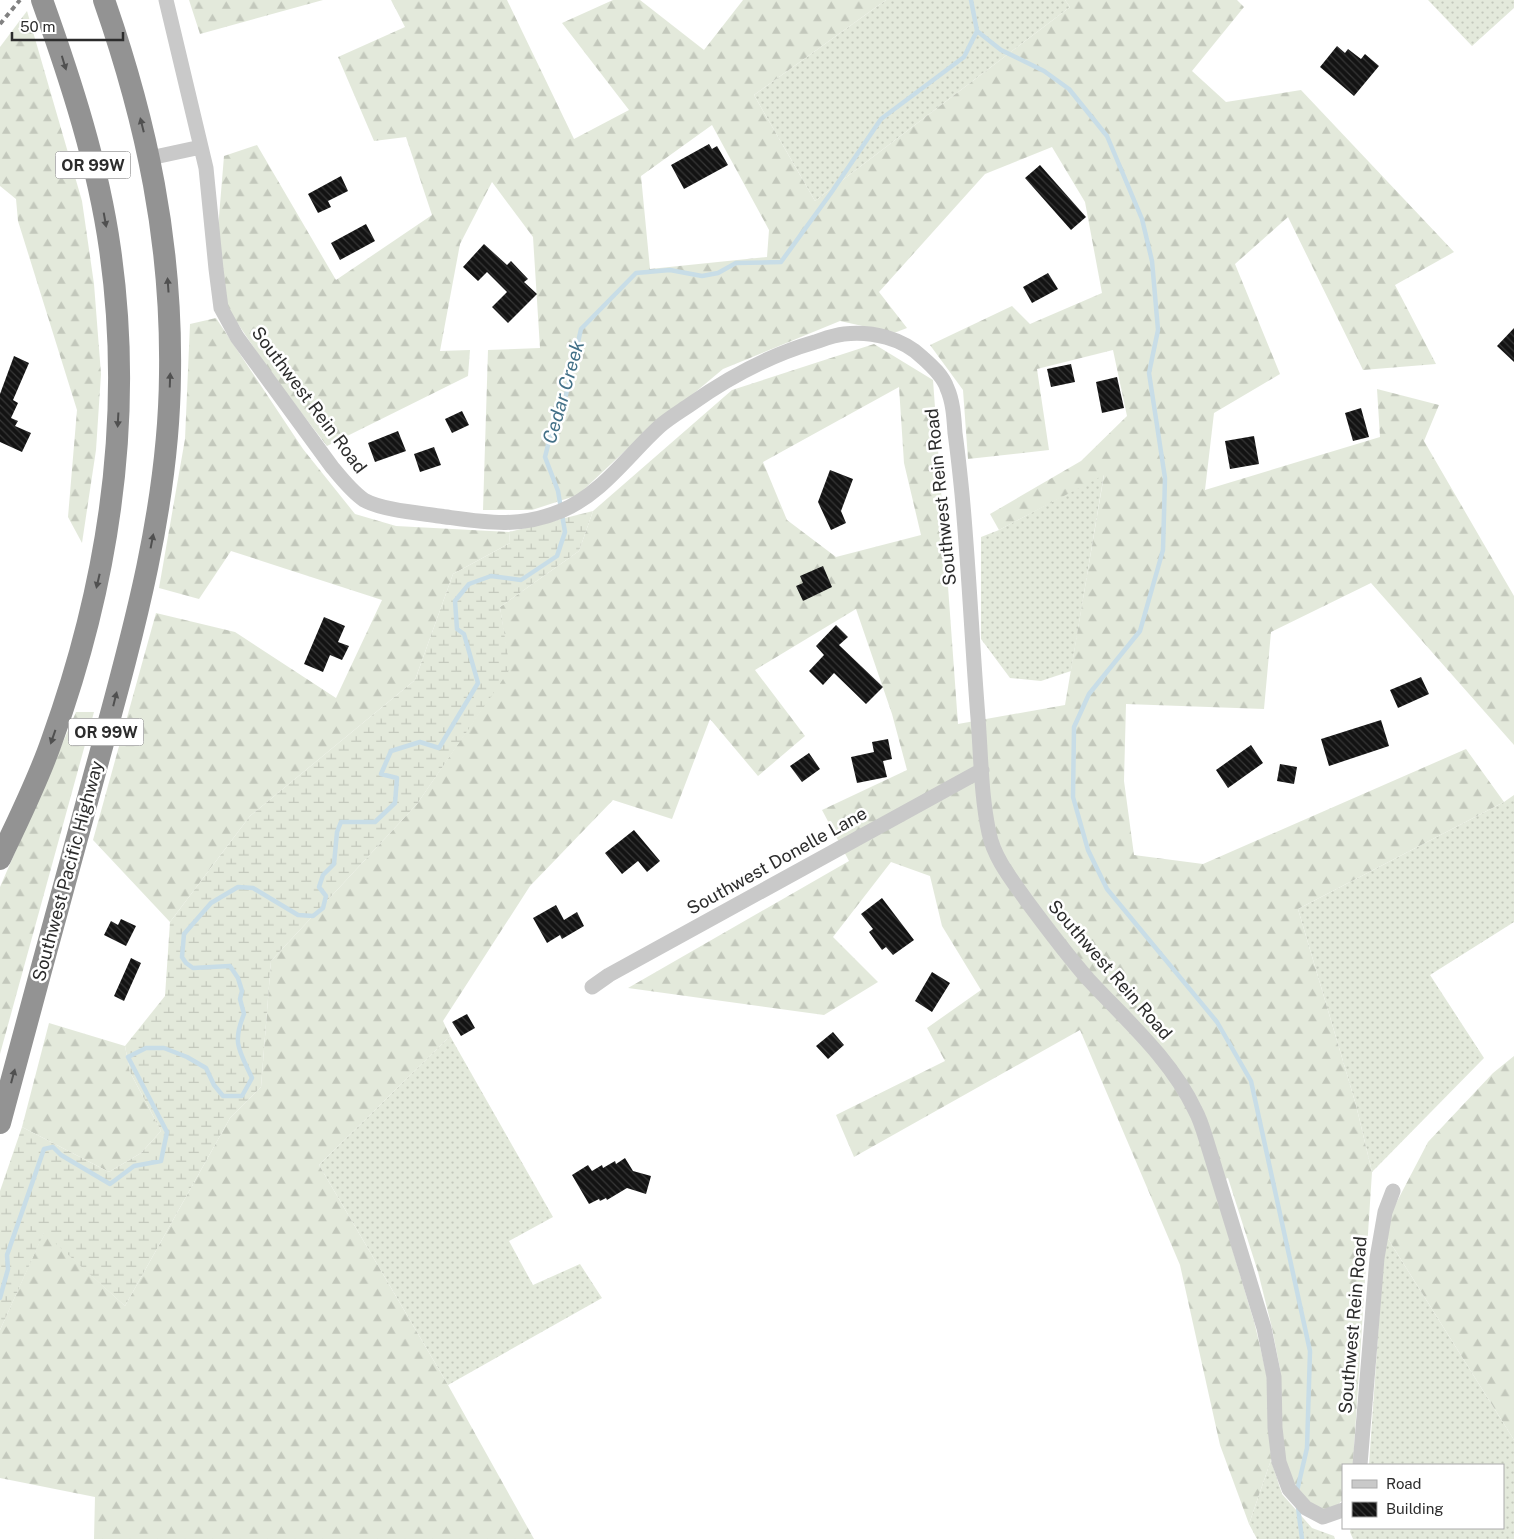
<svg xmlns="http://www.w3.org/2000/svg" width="1514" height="1539" viewBox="0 0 1514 1539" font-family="'Public Sans',sans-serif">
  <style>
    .grass { fill: url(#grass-dots) }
    .forest { fill: url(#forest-firs); fill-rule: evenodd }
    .wetland { fill: url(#wetland-marsh) }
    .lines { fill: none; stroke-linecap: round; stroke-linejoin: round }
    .stream { stroke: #c8dde7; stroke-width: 4.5 }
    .building { fill: url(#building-back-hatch) }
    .minor { stroke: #c9c9c9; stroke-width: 15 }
    .highway { stroke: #939393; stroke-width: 22 }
    .rail { stroke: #818181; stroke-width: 4; stroke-dasharray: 5 4; stroke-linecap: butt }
    .oneway { fill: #505050 }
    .labels { text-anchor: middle; stroke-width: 5; stroke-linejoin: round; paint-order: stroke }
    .shield { fill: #fff; stroke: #6b6b6b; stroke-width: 1 }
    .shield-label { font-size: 16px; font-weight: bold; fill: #2c2c2c }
    .street-label { font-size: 18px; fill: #2c2c2c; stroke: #fff }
    .water-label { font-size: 19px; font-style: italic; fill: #427087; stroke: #fff }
  </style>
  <defs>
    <pattern id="grass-dots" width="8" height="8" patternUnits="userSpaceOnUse" patternTransform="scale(1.25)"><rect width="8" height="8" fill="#e3e9db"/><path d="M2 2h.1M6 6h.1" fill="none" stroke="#c3c8bc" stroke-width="1.8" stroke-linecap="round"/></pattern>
    <pattern id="forest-firs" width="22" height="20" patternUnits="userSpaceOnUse" patternTransform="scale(1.25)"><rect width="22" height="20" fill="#e3e9db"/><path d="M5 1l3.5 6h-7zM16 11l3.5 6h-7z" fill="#c3c8bc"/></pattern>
    <pattern id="wetland-marsh" width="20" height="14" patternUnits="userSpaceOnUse" patternTransform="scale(1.25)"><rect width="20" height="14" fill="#e3e9db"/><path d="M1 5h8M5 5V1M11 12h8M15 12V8" fill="none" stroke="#c3c8bc"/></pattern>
    <pattern id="building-back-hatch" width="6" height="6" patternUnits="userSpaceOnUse" patternTransform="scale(1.25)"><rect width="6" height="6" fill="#131313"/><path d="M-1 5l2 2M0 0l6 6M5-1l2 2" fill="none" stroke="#363636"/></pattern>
  </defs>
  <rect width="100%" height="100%" fill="#fff"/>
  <path class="grass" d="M886,0H1065L1070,7L815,201L754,95Z
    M1428,0H1514V8L1472,46Z
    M1104,474L1071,671L1041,681L1010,678L981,639V537L999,530Z
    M1514,795V922L1430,975L1484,1058L1372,1172L1356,1105L1298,909L1504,802Z
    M450,1036L553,1217L509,1241L533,1285L580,1264L602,1298L448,1385L319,1165Z
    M1385,1234L1514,1440V1539H1353L1350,1532L1351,1528H1503V1465H1369Z
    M1271,1460L1282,1494L1312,1528L1334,1536L1335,1539H1257L1249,1524Z"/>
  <path class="forest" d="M189,0H323L200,34Z
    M391,0H507L574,139L629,110L562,23L613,0H640L704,50L743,0H886L754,95L815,201L1070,7L1065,0H1237L1244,7L1192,71L1226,102L1301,90L1454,252L1395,285L1436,364L1363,370L1288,217L1235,264L1280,374L1214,413L1205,490L1380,437L1377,389L1439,405L1424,441L1514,596V745L1371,583L1271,632L1264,709L1126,704L1124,781L1134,855L1203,864L1466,749L1504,802L1298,909L1356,1105L1372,1172L1353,1464L1343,1465V1499L1337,1506L1325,1509L1314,1507L1303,1497L1289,1475L1282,1451L1280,1369L1272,1328L1258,1272L1228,1178L1213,1184L1255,1325L1268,1381L1271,1460L1249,1524L1220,1445L1180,1265L1080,1030L854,1157L836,1115L945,1061L927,1028L981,990L942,926L930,876L891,862L833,937L878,982L824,1015L628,988L849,861L822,810L907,770L892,714L856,609L755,670L805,736L758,776L710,719L672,819L613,800L530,886L443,1021L450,1036L319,1165L448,1385L534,1539H94L95,1497L0,1478V1330L44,1232L125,1306L230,1118L261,1087L271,961L417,804L509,669L500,607L579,551L593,511L732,390L874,344L933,380L958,724L1065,705L1104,475L999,530L990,514L1081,461L1127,416L1113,350L1037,369L1049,450L968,459L963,390L930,345L1012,306L1030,324L1102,293L1085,202L1052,147L985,174L879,292L907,328L894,333L840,321L723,369L626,450L578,495L532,510H483L488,350L540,348L533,237L492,182L460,244L440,351L470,350L468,376L327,446L273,376L226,306L218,229L224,156L257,145L336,280L432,215L406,137L374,141L338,57L405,27ZM712,125L769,230L767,257L650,269L641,176ZM899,387L904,463L921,535L836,557L787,520L763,462Z
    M27,11L82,201L94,284L101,374L96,450L82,543L68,517L77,410L18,221L16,199L0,186V47Z
    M216,318L303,449L355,514L396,526L509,532L510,543L453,574L415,680L250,816L170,922L93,840L156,613L235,632L336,698L382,600L231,551L199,599L159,588L185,439L190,324Z
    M76,712H94L0,1054V887Z
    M49,1023L125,1046L130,1072L161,1131L141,1153L109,1172L22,1127Z
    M1514,1056V1440L1385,1234L1391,1213L1428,1142L1493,1073Z"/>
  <path class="wetland" d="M593,511L579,551L500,607L510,669L417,804L271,961L261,1087L230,1118L125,1306L44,1233L0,1330V1191L22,1127L109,1172L141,1153L161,1131L130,1072L125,1046L165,996L170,922L250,816L415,680L453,574L510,543L509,532Z"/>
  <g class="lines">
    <path class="stream" d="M977,31L1001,50L1044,71L1069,89L1107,136L1142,219L1152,261L1158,330L1149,373L1165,478L1163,550L1140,631L1089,694L1074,727L1073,797L1088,850L1107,889L1217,1022L1251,1081L1310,1351L1307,1448L1297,1491
      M0,1298L8,1269L7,1255L44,1149L53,1147L61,1155L110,1184L134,1166L161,1161L167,1132L128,1057L146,1048H164L187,1057L206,1068L214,1085L223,1096H242L252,1078C239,1050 232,1043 244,1014L240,999L242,991L238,978L230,966L193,968L186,963L182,957L184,934L211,903L238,887L253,888L298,915L313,916L323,908L326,896L319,887L323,875L334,864L337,832L341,822H375L395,803L397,778L381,774L391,751L420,742L439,748L478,683L464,634L457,629L455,601L469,584L491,576L521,580L557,556L565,532L558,491L545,457L551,433L563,408L581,329L636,273L670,270L702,276L718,273L736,263L781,262L831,193L881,119L964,57L977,31L971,0
      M1298,1507L1302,1539"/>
  </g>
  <path class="building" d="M1337,46L1345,53L1348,49L1361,59L1365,54L1379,66L1354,96L1320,67Z
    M709,144L712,149L717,146L728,165L684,189L671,165Z
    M1040,165L1086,217L1071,230L1025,178Z
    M341,176L348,191L328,201L331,207L318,213L308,194Z
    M366,224L375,241L340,260L331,243Z
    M484,244L507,265L511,261L528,279L524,282L537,294L508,323L492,307L507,292L487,272L478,281L463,267Z
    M1048,273L1058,289L1032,303L1023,287Z
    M1514,328V362L1497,346Z
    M14,356L29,363L13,400L18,403L11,418L18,421L15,426L31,433L22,452L0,442V394Z
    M1071,364L1075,382L1051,387L1047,369Z
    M1117,377L1124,408L1102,413L1096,382Z
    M1361,408L1369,437L1353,441L1345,413Z
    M462,411L469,425L452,433L445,419Z
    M398,431L406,451L375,462L368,443Z
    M1254,436L1259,464L1230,469L1225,441Z
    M434,447L441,465L420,472L414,454Z
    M830,470L853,479L841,511L846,523L831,530L818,502Z
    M823,566L832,587L803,601L796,586L803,583L800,576Z
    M324,617L345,626L338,642L349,646L342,660L330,655L323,672L304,664Z
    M836,625L848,637L839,645L883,687L866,704L834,673L823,685L809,671L824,655L816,646Z
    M1421,677L1429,694L1398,708L1390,690Z
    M1381,720L1389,746L1329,766L1321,739Z
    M888,739L892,759L883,761L887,777L857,783L851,757L874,752L872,742Z
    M1251,745L1263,763L1228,788L1216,770Z
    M809,753L820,769L802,782L790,766Z
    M1280,764L1297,767L1294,784L1277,781Z
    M634,830L660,861L647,872L638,861L622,874L605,853Z
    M882,898L914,940L893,955L886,947L882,950L869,932L873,929L861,914Z
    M556,905L564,920L577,912L584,926L562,939L560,935L547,943L533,918Z
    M121,919L136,926L126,946L104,935L111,921L118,925Z
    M131,958L141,963L124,1001L114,996Z
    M932,972L950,983L932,1012L915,1001Z
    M467,1014L475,1028L461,1036L452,1022Z
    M833,1032L844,1045L828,1059L816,1046Z
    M625,1158L633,1171L651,1176L646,1194L627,1188L607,1200L606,1198L600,1201L599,1199L589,1204L572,1175L588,1165L592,1171L602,1165L603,1168L615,1161L616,1164Z"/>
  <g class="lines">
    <path class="minor" d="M166,0L206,168L216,269L221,308L237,337L332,467C341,478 352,492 364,500C382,510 419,513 439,516C484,522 517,529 561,511C602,494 628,455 660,426C669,418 681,411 691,404C729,377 770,355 815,342C824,339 834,335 844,334C872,331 903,338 923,358C932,366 943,376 947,388C953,401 954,418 955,433C958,454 960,474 962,494C969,569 972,643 978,718C981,756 981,796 989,833C994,858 1012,880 1026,900C1046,927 1066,954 1088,979C1126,1020 1171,1059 1195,1110C1200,1119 1203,1129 1206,1139L1264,1328L1274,1377L1275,1428L1279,1462L1289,1489L1306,1508L1323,1517L1343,1510
      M150,158L201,147
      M592,987L609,975L982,770
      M1360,1465L1377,1258L1385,1212L1393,1191"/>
    <path class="highway" d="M0,859C18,820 38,781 52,740C109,582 134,417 110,249C98,164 71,81 42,0
      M0,1123C31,1007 62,892 94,776C130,645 169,511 170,374C172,243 147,123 104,0"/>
    <path class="rail" d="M0,24L20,0"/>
  </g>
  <defs><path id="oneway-solid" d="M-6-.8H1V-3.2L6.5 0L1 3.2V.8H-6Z" transform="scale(1.25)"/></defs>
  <g class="oneway">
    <use href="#oneway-solid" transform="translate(64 63) rotate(73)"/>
    <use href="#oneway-solid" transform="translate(142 125) rotate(-104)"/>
    <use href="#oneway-solid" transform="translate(105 220) rotate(80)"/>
    <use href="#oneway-solid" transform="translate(168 285) rotate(-94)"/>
    <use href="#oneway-solid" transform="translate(170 380) rotate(-88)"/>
    <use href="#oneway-solid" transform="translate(118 420) rotate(93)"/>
    <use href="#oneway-solid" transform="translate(152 541) rotate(-79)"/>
    <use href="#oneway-solid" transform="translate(98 581) rotate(103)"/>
    <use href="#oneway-solid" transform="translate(115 699) rotate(-76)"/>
    <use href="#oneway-solid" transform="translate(53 737) rotate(109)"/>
    <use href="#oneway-solid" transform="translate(13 1076) rotate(-75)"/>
  </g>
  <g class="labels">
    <g class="shield">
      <rect x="55.5" y="151.5" width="75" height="27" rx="4"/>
      <rect x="68.5" y="718.5" width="75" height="27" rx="4"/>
    </g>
    <g class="shield-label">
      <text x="93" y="171">OR 99W</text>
      <text x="106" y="738">OR 99W</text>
    </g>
    <g class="street-label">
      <text transform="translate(309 400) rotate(53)" y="6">Southwest Rein Road</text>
      <text transform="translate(941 497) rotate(-96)" y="6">Southwest Rein Road</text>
      <text transform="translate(777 861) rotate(-29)" y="6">Southwest Donelle Lane</text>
      <text transform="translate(68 871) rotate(-75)" y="6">Southwest Pacific Highway</text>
      <text transform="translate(1110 970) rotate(49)" y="6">Southwest Rein Road</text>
      <text transform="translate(1353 1325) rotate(-85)" y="6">Southwest Rein Road</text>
    </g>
    <g class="water-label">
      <text transform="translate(563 392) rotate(-74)" y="7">Cedar Creek</text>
    </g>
  </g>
  <rect x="1342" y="1464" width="162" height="65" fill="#ffffff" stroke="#ababab"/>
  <rect x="1352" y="1480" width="25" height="8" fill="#c9c9c9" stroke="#ababab"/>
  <text x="1386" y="1489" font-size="15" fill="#2c2c2c">Road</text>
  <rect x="1352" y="1502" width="25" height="15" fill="url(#building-back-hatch)" stroke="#ababab"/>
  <text x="1386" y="1514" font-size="15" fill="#2c2c2c">Building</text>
  <path d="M12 32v8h111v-8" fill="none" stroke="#2c2c2c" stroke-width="2.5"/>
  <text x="20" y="32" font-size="15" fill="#2c2c2c" stroke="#ffffff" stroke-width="4" paint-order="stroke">50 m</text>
</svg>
